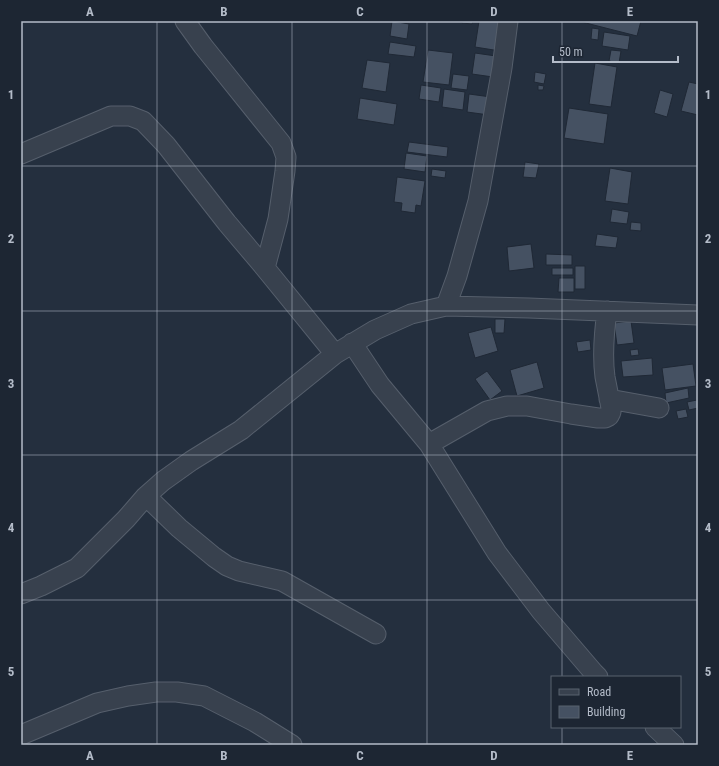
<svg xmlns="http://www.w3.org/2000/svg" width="719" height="766" viewBox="0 0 719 766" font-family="'Roboto Condensed',sans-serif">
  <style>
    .building { fill: #455162; stroke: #1f2835 }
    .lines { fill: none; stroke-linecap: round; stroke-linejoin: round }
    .street-casing { stroke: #565f6c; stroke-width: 21 }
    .street { stroke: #38414e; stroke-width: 19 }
    .grid { fill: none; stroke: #b4bcc9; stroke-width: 1; stroke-opacity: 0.55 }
    .neatline { fill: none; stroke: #b4bcc9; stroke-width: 1.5 }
    .grid-label { font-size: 13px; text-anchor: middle; font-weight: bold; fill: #b4bcc9 }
  </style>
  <rect width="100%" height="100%" fill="#242f3e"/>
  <path class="building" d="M392,21L409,24L407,39L390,36Z
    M462,21H473L472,24L462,23Z
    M479,21H495L504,22L500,51L475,47Z
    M578,21H641L637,36Z
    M592,28L599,29L598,40L591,39Z
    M604,32L630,36L628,50L602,46Z
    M390,42L416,46L414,57L388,54Z
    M428,50L453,53L449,85L423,82Z
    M611,50L621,51L619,63L609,61Z
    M475,53L496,56L493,77L472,74Z
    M367,60L390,63L386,92L362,88Z
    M595,63L617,67L611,107L589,104Z
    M535,72L546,74L544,84L534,82Z
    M453,74L469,76L467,90L451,88Z
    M689,82L698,84V115L681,111Z
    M421,85L441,88L439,102L419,99Z
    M538,85L544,86L543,90H538Z
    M444,89L465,92L463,110L442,107Z
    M660,90L673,94L667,117L654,113Z
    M469,94L491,97L489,115L467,112Z
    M360,98L397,104L394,125L357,119Z
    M569,108L608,114L604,144L564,138Z
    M409,142L448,147L447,157L407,152Z
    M406,153L427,156L425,172L404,169Z
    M525,162L539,164L536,178L523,177Z
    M610,168L632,172L628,204L605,201Z
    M432,169L446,171L445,178L431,176Z
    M397,177L425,181L421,206L416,205L415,213L401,211L402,203L394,202Z
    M612,209L629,212L627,224L610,222Z
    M631,222L641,223V231L630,230Z
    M597,234L618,237L616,248L595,246Z
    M531,244L534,268L509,271L507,247Z
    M546,254L572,255V265H546Z
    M575,266H585V289H575Z
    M552,268H573V275H552Z
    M559,278H574V292H558Z
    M495,319H505L504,333H495Z
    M631,321L634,343L617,345L614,323Z
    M491,327L498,351L475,358L468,333Z
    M590,340L591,350L578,352L576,342Z
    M638,349L639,355L631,356L630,350Z
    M652,358L653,375L623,377L621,361Z
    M537,362L544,388L517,396L510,370Z
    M693,364L696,386L665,390L662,368Z
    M487,371L502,391L490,400L475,379Z
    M688,388L689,398L666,403L665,393Z
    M697,400L698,408L689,410L687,402Z
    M686,409L688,417L678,419L676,411Z"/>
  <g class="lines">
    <defs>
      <path id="street" d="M185,21L203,46L281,143L286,157L285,171L278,219L265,268
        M21,154L111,116H130L143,121L166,145L227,223L265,268L335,354
        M446,306L457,276L478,201L502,68L508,21
        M352,343L380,385L429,444L497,553L541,611L594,673L598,677
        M609,399L659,408
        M429,444L487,411L507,406H527L571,414L598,418H605L609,416L611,412V408C609,397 607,387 605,377C602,355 604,333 607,311
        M146,496L179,528L214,557L227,566L239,571L282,581L376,634
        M21,594L41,586L77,568L126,519L146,496L163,481L191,461L241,430L335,354L375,330L411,314L446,306L529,308L698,315
        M655,727L674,745
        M21,735L97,703L128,696L156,692H177L204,696L255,722L292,745"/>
    </defs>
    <use href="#street" class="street-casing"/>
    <use href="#street" class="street"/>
  </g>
  <path class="grid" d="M157,21V745M292,21V745M427,21V745M562,21V677M21,166H698M21,311H698M21,455H698M21,600H698M562,727V745"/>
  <rect width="719" height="766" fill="none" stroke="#1d2633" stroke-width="44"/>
  <rect x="551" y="676" width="130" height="52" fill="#1d2633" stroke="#59626f"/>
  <rect x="559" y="689" width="20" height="6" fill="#38414e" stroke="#59626f"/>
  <text x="587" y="696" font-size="12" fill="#b4bcc9">Road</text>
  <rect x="559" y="706" width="20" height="12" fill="#455162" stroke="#59626f"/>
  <text x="587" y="716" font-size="12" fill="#b4bcc9">Building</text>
  <path d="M553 56v6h125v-6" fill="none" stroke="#b4bcc9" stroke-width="2"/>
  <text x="559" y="56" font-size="12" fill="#b4bcc9" stroke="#1d2633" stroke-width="3" paint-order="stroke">50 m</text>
  <rect x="22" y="22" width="675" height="722" class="neatline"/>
  <g class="grid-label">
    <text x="90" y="16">A</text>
    <text x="224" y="16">B</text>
    <text x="360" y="16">C</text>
    <text x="494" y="16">D</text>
    <text x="630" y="16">E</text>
    <text x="11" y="99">1</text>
    <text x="708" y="99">1</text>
    <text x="11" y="243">2</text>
    <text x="708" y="243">2</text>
    <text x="11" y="388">3</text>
    <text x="708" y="388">3</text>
    <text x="11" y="532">4</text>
    <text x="708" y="532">4</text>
    <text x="11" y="676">5</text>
    <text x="708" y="676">5</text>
    <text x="90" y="760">A</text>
    <text x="224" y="760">B</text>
    <text x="360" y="760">C</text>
    <text x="494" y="760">D</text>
    <text x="630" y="760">E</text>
  </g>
</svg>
